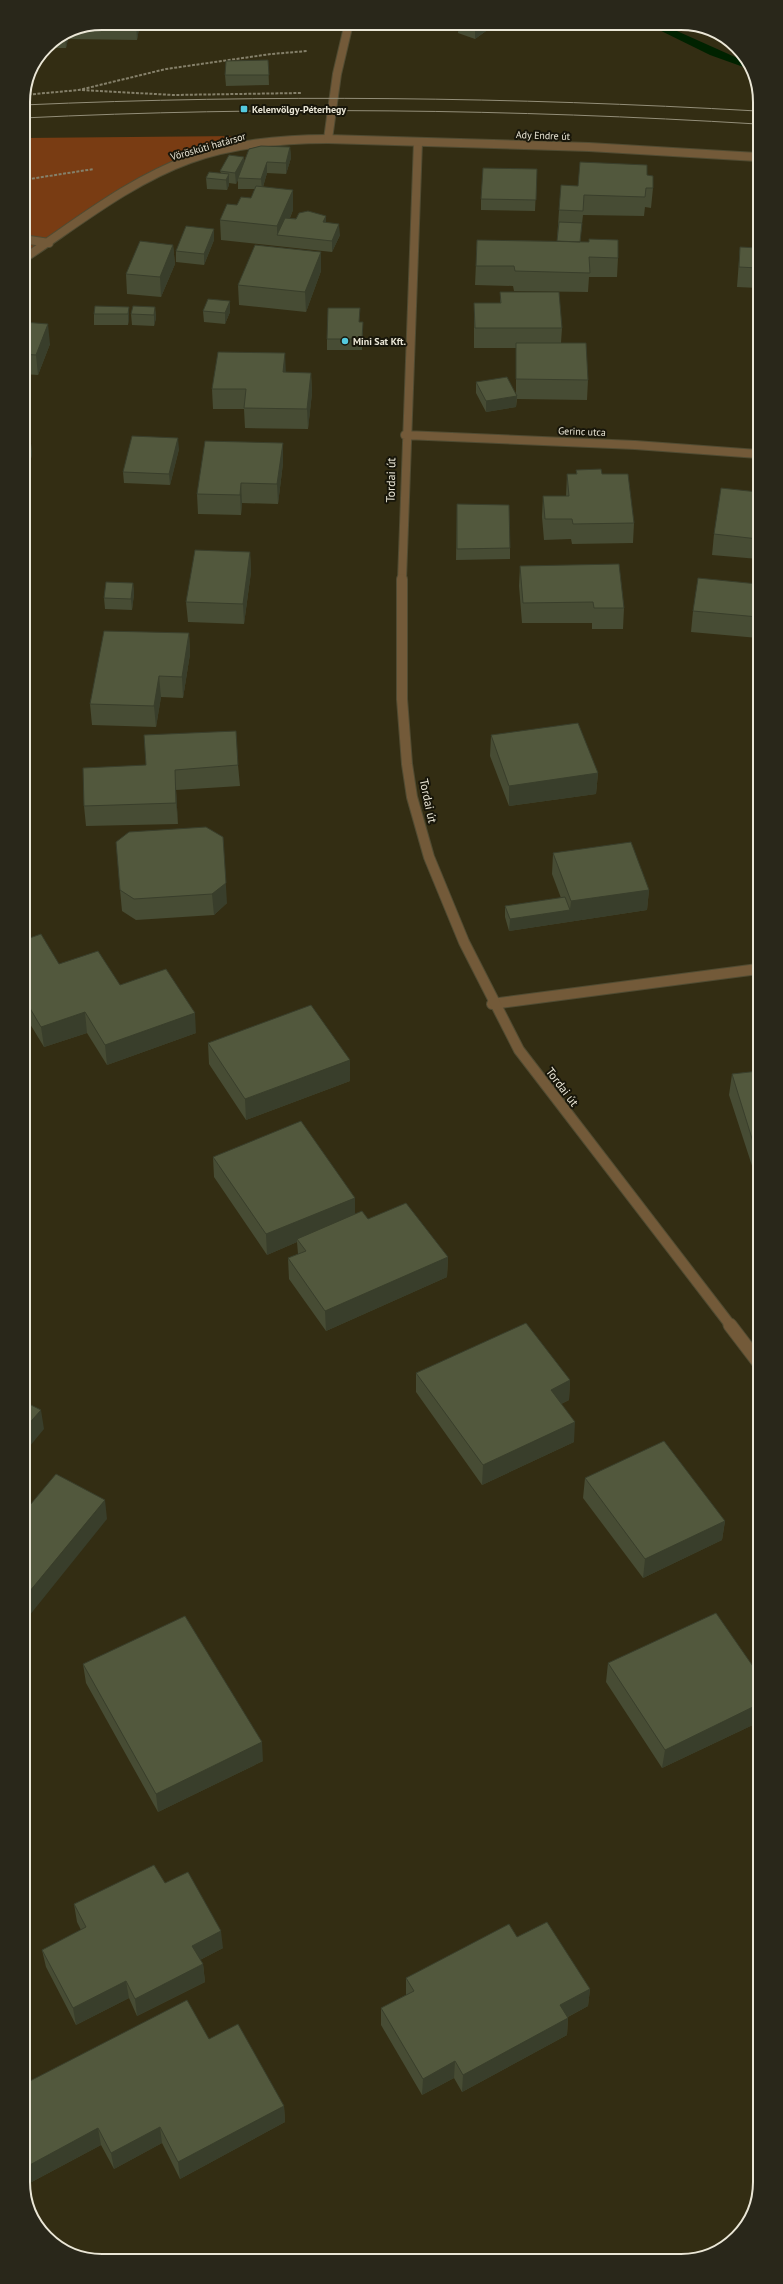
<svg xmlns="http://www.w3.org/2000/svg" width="783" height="2284" viewBox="0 0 783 2284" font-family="'PT Sans',sans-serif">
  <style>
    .green { fill: #793c13 }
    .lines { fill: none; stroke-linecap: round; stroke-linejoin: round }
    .stream { fill: #020; fill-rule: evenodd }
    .service-casing { stroke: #504b32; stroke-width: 12 }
    .minor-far2-casing { stroke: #504b32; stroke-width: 10 }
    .minor-far1-casing { stroke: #504b32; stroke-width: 12 }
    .minor-casing { stroke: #504b32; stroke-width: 15 }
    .tertiary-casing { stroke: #504b32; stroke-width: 10 }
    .path-far1 { stroke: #85806a; stroke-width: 2; stroke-dasharray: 3 1.5; stroke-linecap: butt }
    .path { stroke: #85806a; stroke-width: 3; stroke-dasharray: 5 2.5; stroke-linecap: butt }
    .service { stroke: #735a39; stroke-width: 10 }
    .minor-far2 { stroke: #735a39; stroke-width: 8 }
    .minor-far1 { stroke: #735a39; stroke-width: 10 }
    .minor { stroke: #735a39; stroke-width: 13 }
    .tertiary { stroke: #735a39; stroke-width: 8 }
    .tram { stroke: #938e79; stroke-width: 1 }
    .wall { fill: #474c34 }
    .shaded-wall { fill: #393e2b }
    .building { fill: #52583d; stroke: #393e2b }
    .poi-dot { fill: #54cade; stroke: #18160a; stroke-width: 1.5 }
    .labels { text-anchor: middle; stroke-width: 4; stroke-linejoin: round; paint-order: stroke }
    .far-poi-label { font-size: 10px; font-weight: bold; fill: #eae6d6; stroke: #18160a; text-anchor: start }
    .far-street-label { font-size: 10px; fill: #eae6d6; stroke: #18160a }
    .street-label { font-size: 12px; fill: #eae6d6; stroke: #18160a }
    .rim { fill: none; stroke: #eae6d6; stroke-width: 2 }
  </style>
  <rect width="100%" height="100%" fill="#332d13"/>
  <path class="green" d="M238,136L239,146L161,172L23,259V138Z"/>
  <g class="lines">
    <path class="stream" d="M645,23H659L744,61L749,69L710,55Z"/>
    <defs>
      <path id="service" d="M492,1004L758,969"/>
      <path id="minor-far2" d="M23,239L49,243
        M23,259C76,224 129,181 190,159C235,143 281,139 328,139
        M405,435L635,445L758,454
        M402,580L418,142"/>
      <path id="minor-far1" d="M402,579V699L407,764L412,797L429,857L464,942L519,1050L731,1326"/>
      <path id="minor" d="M730,1325L759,1363"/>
      <path id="tertiary" d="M349,23L337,74L328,139L589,147L757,157"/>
    </defs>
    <use href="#service" class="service-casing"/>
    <use href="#minor-far2" class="minor-far2-casing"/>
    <use href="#minor-far1" class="minor-far1-casing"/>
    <use href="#minor" class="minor-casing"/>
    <use href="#tertiary" class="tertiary-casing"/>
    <path class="path-far1" d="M82,90L173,95L301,93
      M24,95L79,90L166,69L271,54L308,51
      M23,180L94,169"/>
    <path class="path" d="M42,2228L56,2244"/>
    <use href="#service" class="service"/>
    <use href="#minor-far2" class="minor-far2"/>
    <use href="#minor-far1" class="minor-far1"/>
    <use href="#minor" class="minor"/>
    <use href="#tertiary" class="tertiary"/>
    <path class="tram" d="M23,105C268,94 512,97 757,111
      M23,118C268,106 512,109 757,124"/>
  </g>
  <path class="wall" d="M102,23H140L137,40L68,39L66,48H45L46,46L72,29Z
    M403,23H493V26L475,39L458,33L459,25L446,23L444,31L403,28Z
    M268,60L269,85L226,86L225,75Z
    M290,147L291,158L286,174L267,173L263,187L293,210L290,218L326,222L340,235L332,252L221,240L220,220L237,205L251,198L255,189H238V180L236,184L229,183V185L227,190L207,189L206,178L221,173L220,171L244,157V162Z
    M537,169L535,211L481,210V199Z
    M647,175L653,188L651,208L645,207L644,216L583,215L580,242H589V239L618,258L617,277H589L588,292L514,291L513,286L475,285L477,240L557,241L559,210L578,186Z
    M214,229V240L204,265L176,262V251Z
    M173,245L175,264L161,297L127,294L126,274Z
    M740,247L758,248V288L737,287Z
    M321,252V271L306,312L239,305L238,285Z
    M500,292L562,328L561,343L588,380L587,400L517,399L516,407L486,412L476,393V382L516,394V348H474V303H500Z
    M129,307V318L128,325H94V314Z
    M155,307L156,318L154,326L132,325L131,314Z
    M203,311L230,312L225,324L204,322Z
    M23,322L50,344L38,375L23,374Z
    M363,322L362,350H327V339Z
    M286,373H311L312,393L308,429L245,428L244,409H213L212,389Z
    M24,433H30L32,454L25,486H24Z
    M179,449L170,485L124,483L123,472Z
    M283,463L278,504L242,503L241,515L198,514L197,494Z
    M576,470L602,474L634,523L633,543L572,544L571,539L544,540L542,517L543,496H566L567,474H576Z
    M758,492V559L712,555L714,534Z
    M457,504L510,548V559L456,560Z
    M250,552L251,572L244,624L188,622L186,602Z
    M520,566L624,608L623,629H592V623H522L519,586Z
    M133,583L134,594L132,610L105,609L104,598Z
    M758,584V638L691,632L693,611Z
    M189,633L190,654L183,698L161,697L156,727L92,725L90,704Z
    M491,735L598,773L596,794L509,806L490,756Z
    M146,765H238L240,786L176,790L178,824L86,826L84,806Z
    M129,832L227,903L214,915L136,920L122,911L120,890Z
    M553,853L649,890L647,910L509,931L505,917V906L561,898L552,874Z
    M24,940L59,964L120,985L196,1033L107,1065L87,1033L44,1047L24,1014Z
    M208,1043L350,1081L246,1120L209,1064Z
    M759,1071V1178H756L729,1095L732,1074Z
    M213,1157L368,1219L448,1257L447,1277L326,1331L289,1279L288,1258L298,1254L297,1242L267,1255L214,1177Z
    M416,1373L570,1380L569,1400L561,1404L574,1442L482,1485L416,1392Z
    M585,1478L725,1521L722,1540L643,1578L583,1498Z
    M608,1663L759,1675V1722L662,1768L606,1682Z
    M83,1664L263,1761L158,1812L86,1683Z
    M165,1883L223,1948L200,1960L203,1964L205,1982L137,2016L129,1998L76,2025L46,1967L42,1950L81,1930L77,1922L74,1904Z
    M517,1937L590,1989L588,2006L568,2017V2018L567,2035L462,2092L454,2078L422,2095L381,2025V2008L406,1995V1978Z
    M209,2039L284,2106L285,2122L180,2179L162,2143L114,2169L101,2145L26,2185V2083Z"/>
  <path class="shaded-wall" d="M136,23H140L137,40Z
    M444,23H446L444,31Z
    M483,23H493V26L475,39V28Z
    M68,32V39L66,48L65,34Z
    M290,147L291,158L286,174V163Z
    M244,157V168L238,178V180L236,184L235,173Z
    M267,162V173L262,190L261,179Z
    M229,174V185L227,190L226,180Z
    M293,190V210L282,236L277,235V226Z
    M326,216V227L323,222Z
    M339,224L340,235L332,252V241Z
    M214,229V240L204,265V254Z
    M173,245L175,264L161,297L160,277Z
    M321,252V271L306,312L305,292Z
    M230,301V312L225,324V313Z
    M129,307V318L128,325V314Z
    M155,307L156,318L154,326V315Z
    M48,324L50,344L38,375L36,355Z
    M285,353L286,374L283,372Z
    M311,373L312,393L308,429L307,409Z
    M517,396L516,407L486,412V401Z
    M30,433L32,454L25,486L24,476V461Z
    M178,438L179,449L170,485L169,474Z
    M283,443V463L278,504L277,484Z
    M241,483L242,503L241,515L240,495Z
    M250,552L251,572L244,624L243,604Z
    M133,583L134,594L132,610L131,599Z
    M189,633L190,654L183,698L182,677Z
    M159,676L161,697L156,727L154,706Z
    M175,770L176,790L178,824L176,803Z
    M598,773L596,794L509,806V786Z
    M223,837L227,903L214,915L212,894Z
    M649,890L647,910L509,931L510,919L570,910L571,901Z
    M85,1012L87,1033L44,1047L41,1027Z
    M195,1013L196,1033L107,1065L105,1045Z
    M350,1060V1081L246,1120L245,1099Z
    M355,1198V1218L297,1239V1242L267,1255L266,1234Z
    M448,1257L447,1277L326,1331L325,1311Z
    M570,1380L569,1400L549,1410L551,1390Z
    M41,1410L44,1429L25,1452V1428Z
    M575,1422L574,1442L482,1485L483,1465Z
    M105,1500L107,1519L25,1621V1597Z
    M725,1521L722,1540L643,1578L645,1559Z
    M759,1704V1722L662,1768L665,1750Z
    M262,1742L263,1761L158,1812L156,1794Z
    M221,1931L223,1948L194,1963L192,1946Z
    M203,1964L205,1982L137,2016L135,1999Z
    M126,1981L129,1998L76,2025L73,2008Z
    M590,1989L588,2006L558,2022L560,2005Z
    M568,2018L567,2035L462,2092L463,2075Z
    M455,2061L454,2078L422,2095L423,2079Z
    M284,2106L285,2122L180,2179L178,2162Z
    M160,2127L162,2143L114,2169L111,2153Z
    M98,2128L101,2145L26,2185V2167Z"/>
  <path class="building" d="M460,23H483L475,28Z
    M268,60L269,75H225L226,61Z
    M261,146L290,147L286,163L267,162L261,179L238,178L249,149Z
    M229,155L244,157L235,173L220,171Z
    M580,162L647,165V175L653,176V188H646L645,197L584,195L583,211L559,210L561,185L578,186Z
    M483,168L537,169L536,200L481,199Z
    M209,172L229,174L226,180L206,178Z
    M256,186L293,190L277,226L220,220L227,204L237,205L241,197L251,198Z
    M308,211L326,216L323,222L339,224L332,241L277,235L285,218L296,219L299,213Z
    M559,222L582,223L580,242L557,241Z
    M186,226L214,229L204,254L176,251Z
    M589,239L618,240V258L589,257L590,273L515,271L514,266H476L477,240L589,242Z
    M140,241L173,245L160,277L126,274Z
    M255,245L321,252L305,292L238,285Z
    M740,247L758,248V268L739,267Z
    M500,292H559L562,328H475L474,303H501Z
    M208,299L230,301L225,313L203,311Z
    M95,306L129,307L128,314H94Z
    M133,306L155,307L154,315L131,314Z
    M328,308H360L359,322H363L362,339H327Z
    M23,322L48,324L36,355L23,354Z
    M516,343H586L588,380L516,379Z
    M218,352L285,353L283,372L311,373L307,409L244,408L246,389H212Z
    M507,377L517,396L486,401L476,382Z
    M24,433H30L24,461Z
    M132,436L178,438L169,474L123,472Z
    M205,441L283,443L277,484L241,483L240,495L197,494Z
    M601,469L602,474H628L634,523L573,524L572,519H545L543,496H569L567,474H577L576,470Z
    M721,488L758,492V539L714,534Z
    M457,504L509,505L510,548L457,549Z
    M195,550L250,552L243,604L186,602Z
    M619,564L624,608H594L593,602L523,603L520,566Z
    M698,578L758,584V617L693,611Z
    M106,582L133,583L131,599L104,598Z
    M104,631L189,633L182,677L159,676L154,706L90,704Z
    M578,723L598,773L509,786L491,735Z
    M236,731L238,765L175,770L176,803L84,806L83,768L146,765L144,735Z
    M206,827L223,837L226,883L212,894L134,899L120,890L116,842L129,832Z
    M631,842L649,890L571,901L553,853Z
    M565,897L570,910L510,919L505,906Z
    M41,934L59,964L98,951L120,985L166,969L195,1013L105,1045L85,1012L41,1027L24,998V940Z
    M311,1005L350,1060L245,1099L208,1043Z
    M759,1071V1158H758L732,1074Z
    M301,1121L355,1198L266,1234L213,1157Z
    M406,1203L448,1257L325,1311L288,1258L306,1251L297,1239L362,1211L368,1219Z
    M526,1323L570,1380L551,1390L575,1422L483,1465L416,1373Z
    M25,1402L41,1410L25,1428Z
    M664,1441L725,1521L645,1559L585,1478Z
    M56,1474L105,1500L25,1597V1511Z
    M716,1613L759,1675V1704L665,1750L608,1663Z
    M185,1616L262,1742L156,1794L83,1664Z
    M154,1865L165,1883L188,1872L221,1931L192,1946L203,1964L135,1999L126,1981L73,2008L42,1950L86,1927L74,1904Z
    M547,1922L590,1989L560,2005L568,2018L463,2075L455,2061L423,2079L381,2008L414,1991L406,1978L509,1924L517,1937Z
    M187,2000L209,2039L238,2024L284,2106L178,2162L160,2127L111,2153L98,2128L26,2167V2083Z"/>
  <g class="poi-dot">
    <rect x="240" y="105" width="8" height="8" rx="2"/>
    <circle cx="345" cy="341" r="4"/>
  </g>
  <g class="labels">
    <g class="far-poi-label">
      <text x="252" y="113">Kelenvölgy-Péterhegy</text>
      <text x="353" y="345">Mini Sat Kft.</text>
    </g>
    <g class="far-street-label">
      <text transform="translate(543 135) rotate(2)" y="4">Ady Endre út</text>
      <text transform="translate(208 146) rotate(-16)" y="4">Vöröskúti határsor</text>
      <text transform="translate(582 431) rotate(2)" y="4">Gerinc utca</text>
    </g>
    <g class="street-label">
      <text transform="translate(391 480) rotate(-89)" y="4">Tordai út</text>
      <text transform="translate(428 801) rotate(78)" y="4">Tordai út</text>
      <text transform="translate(562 1087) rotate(53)" y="4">Tordai út</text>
    </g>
  </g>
  <path d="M0 0H783V2284H0ZM102 30H681A72 72 0 0 1 753 102V2182A72 72 0 0 1 681 2254H102A72 72 0 0 1 30 2182V102A72 72 0 0 1 102 30Z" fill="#29271a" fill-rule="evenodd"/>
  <path class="rim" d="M102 30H681A72 72 0 0 1 753 102V2182A72 72 0 0 1 681 2254H102A72 72 0 0 1 30 2182V102A72 72 0 0 1 102 30Z"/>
</svg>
